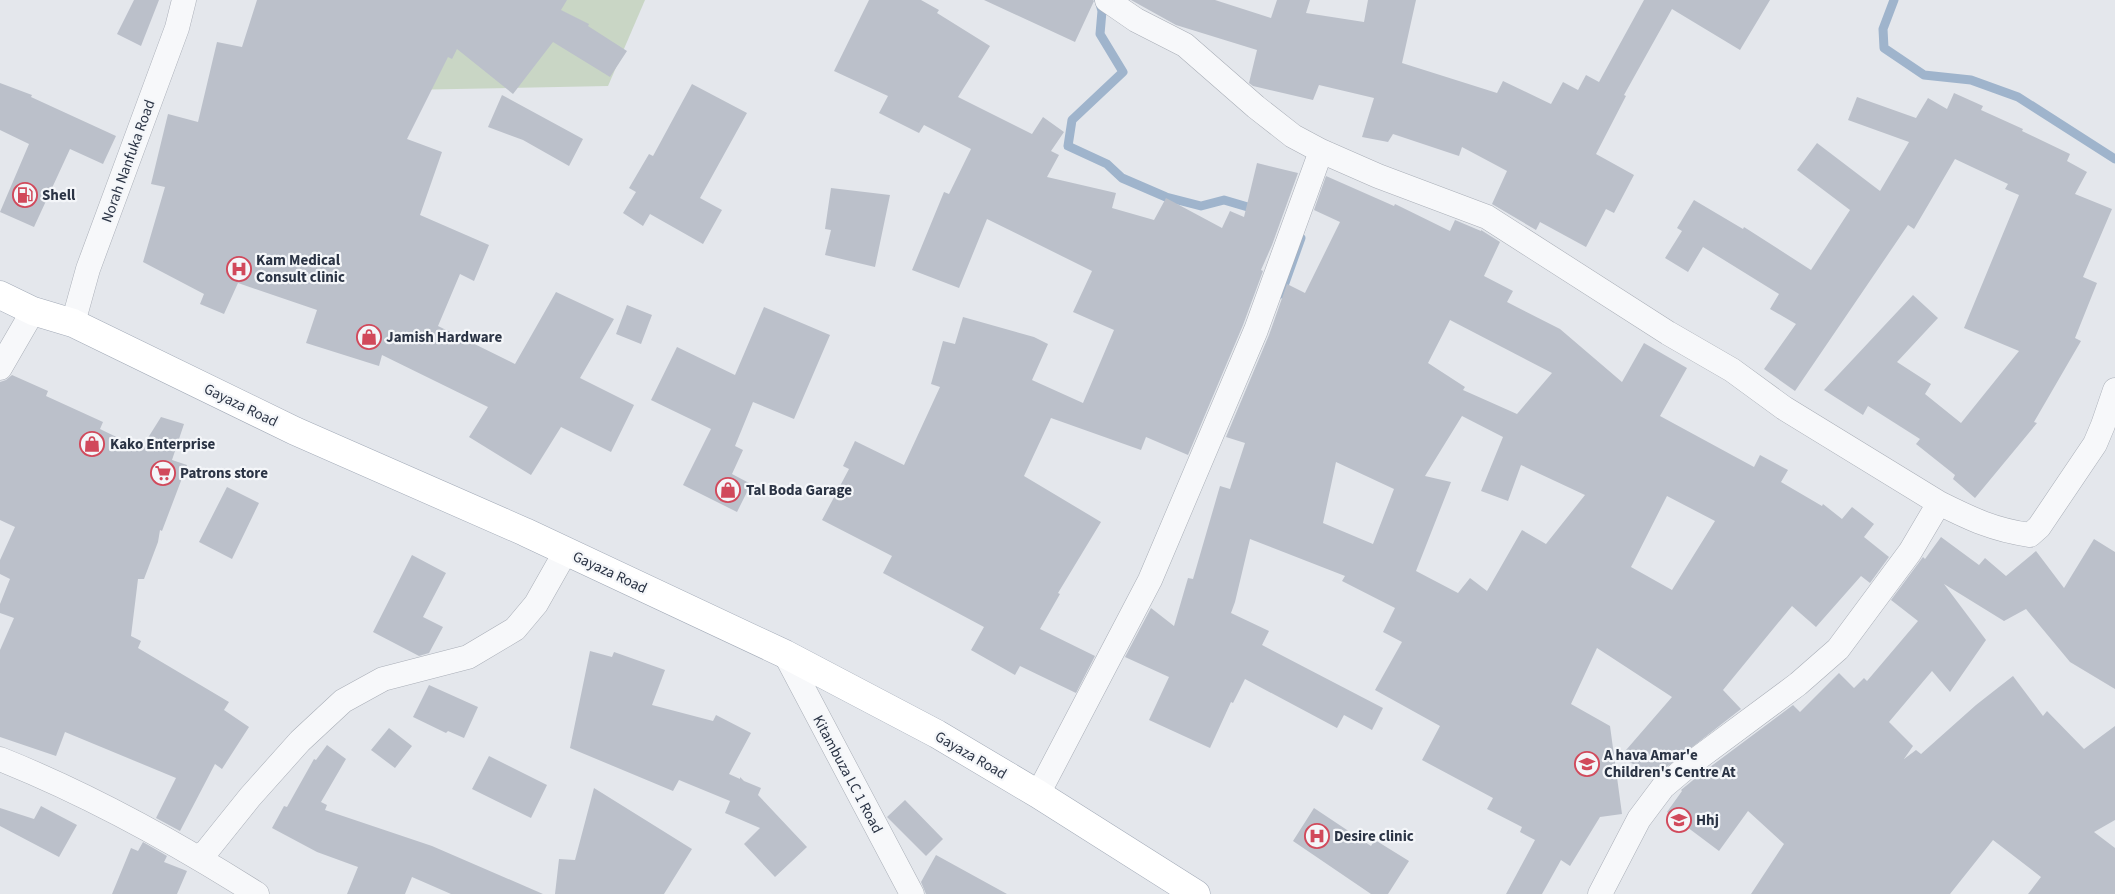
<svg xmlns="http://www.w3.org/2000/svg" width="2115" height="894" viewBox="0 0 2115 894" font-family="'Source Sans 3',sans-serif">
  <style>
    .green { fill: #c9d6c5 }
    .lines { fill: none; stroke-linecap: round; stroke-linejoin: round }
    .stream { stroke: #9fb4cc; stroke-width: 9 }
    .building { fill: #bbc0ca; fill-rule: evenodd }
    .street-casing { stroke: #a9aeb7; stroke-width: 25 }
    .primary-casing { stroke: #a3abb8; stroke-width: 29 }
    .street { stroke: #f7f8fa; stroke-width: 24 }
    .primary { stroke: #fff; stroke-width: 28 }
    .labels { text-anchor: middle; stroke-width: 4.5; stroke-linejoin: round; paint-order: stroke }
    .street-label { font-size: 15px; fill: #2b3445; stroke: #f4f6f9 }
    .poi-label { font-size: 15px; font-weight: bold; fill: #2b3445; stroke: #f4f6f9; text-anchor: start }
  </style>
  <rect width="100%" height="100%" fill="#e4e7ec"/>
  <path class="green" d="M269,0H645L608,86L403,90Z"/>
  <g class="lines">
    <path class="stream" d="M1099,0L1102,11L1100,34L1123,72L1072,120L1068,146L1107,164L1122,178L1166,197L1201,206L1224,200L1258,210
      M1894,0L1883,29L1884,48L1924,75L1971,80L2018,97L2115,159
      M1281,294L1301,238"/>
  </g>
  <path class="building" d="M134,0H159L141,46L117,34Z
    M257,0H567L561,10L589,24L588,26L627,51L610,77L553,42L513,94L457,49L452,59L448,57L407,139L442,152L420,215L489,245L474,281L460,274L438,326L515,364L556,292L614,319L580,378L634,405L611,452L561,427L531,475L469,437L488,407L382,355L379,366L306,343L317,310L238,283L224,314L200,304L204,294L143,262L165,187L151,184L168,114L198,122L217,42L242,47Z
    M869,0H921L939,10L937,13L990,46L958,97L1032,134L1043,117L1064,132L1051,151L1059,155L1047,177L1116,193L1112,208L1154,220L1166,198L1222,228L1230,211L1244,217L1257,163L1298,173L1272,245L1261,270L1263,271L1243,325L1188,455L1146,437L1141,450L1051,418L1024,476L1101,522L1058,593L1060,594L1040,629L1095,656L1076,693L1020,666L1015,675L971,650L984,627L883,573L892,556L822,520L849,469L843,466L855,441L904,465L940,387L931,384L943,341L955,344L963,317L1034,337L1048,344L1032,380L1083,403L1114,330L1073,312L1092,271L987,219L959,288L912,270L944,192L949,194L971,149L924,125L919,133L879,113L888,96L834,71Z
    M984,0H1093L1094,1L1075,42Z
    M1131,0H1215L1271,18L1277,0H1310L1306,13L1364,22L1368,0H1416L1402,63L1497,93L1503,81L1551,104L1563,82L1578,90L1586,75L1599,82L1644,0H1770L1740,50L1672,9L1624,95L1626,96L1596,154L1634,175L1614,213L1606,209L1586,247L1540,222L1536,230L1492,204L1507,171L1462,147L1459,156L1393,134L1388,142L1362,137L1374,98L1319,85L1313,100L1253,86L1249,83L1257,50L1176,25Z
    M0,83L32,95L31,97L116,136L103,164L70,149L34,227L0,212L29,144L0,130Z
    M692,84L747,113L700,198L722,210L703,244L650,214L643,226L623,213L636,192L629,188L649,154L653,156Z
    M1954,93L1983,106L1981,110L2023,129L2022,131L2070,154L2067,161L2087,172L2075,194L2112,209L2083,277L2097,283L2075,338L2081,341L2034,422L2037,423L1975,498L1953,479L1955,475L1916,444L1920,439L1868,406L1863,415L1824,390L1913,295L1938,318L1897,362L1931,384L1925,394L1961,423L2019,351L1964,328L2019,195L2005,189L2008,184L1955,159L1914,229L1908,225L1795,391L1764,369L1796,324L1770,309L1779,294L1703,247L1688,272L1665,258L1682,231L1677,228L1694,200L1743,229L1744,227L1811,270L1850,210L1797,170L1817,143L1880,191L1909,142L1848,120L1857,97L1916,118L1928,98L1947,109Z
    M502,95L583,139L569,166L523,140L488,127Z
    M1326,176L1394,206L1395,204L1450,231L1455,220L1481,231V230L1500,242L1484,276L1513,291L1507,302L1560,329L1622,382L1644,343L1687,368L1660,416L1754,467L1760,455L1788,470L1781,482L1822,506L1823,504L1842,519L1852,507L1874,524L1864,537L1889,557L1870,583L1861,576L1816,627L1792,606L1723,690L1741,709L1655,776L1620,757L1672,697L1597,648L1571,704L1610,726L1622,814L1600,817L1570,866L1561,860L1542,894H1506L1535,840L1520,832L1522,827L1487,809L1493,798L1422,760L1440,726L1375,690L1402,642L1383,632L1395,608L1342,581L1345,576L1250,539L1235,602L1231,613L1269,631L1262,645L1383,708L1372,730L1344,715L1337,728L1245,679L1233,703L1231,702L1210,748L1149,720L1169,677L1125,657L1151,608L1174,626L1188,578L1193,579L1220,486L1230,489L1245,443L1226,437L1269,335L1287,284L1305,293L1340,222L1314,210ZM1450,320L1552,373L1517,414L1463,390L1465,387L1428,363ZM1462,416L1503,437L1481,491L1508,501L1521,465L1585,495L1546,544L1522,530L1487,591L1470,578L1458,593L1416,571L1451,482L1425,476ZM1336,462L1394,489L1373,544L1323,523ZM1667,496L1715,521L1672,590L1631,567Z
    M831,188L890,195L875,267L825,255L831,230L825,229Z
    M627,305L652,315L641,344L616,334Z
    M764,307L830,335L794,419L753,402L735,446L743,450L732,474L751,484L737,512L683,485L711,429L651,400L677,347L735,375Z
    M12,375L48,391L46,396L103,422L100,429L141,449L161,417L184,424L172,460L187,465L162,531L160,530L158,542L144,579H138L131,636L141,641L138,648L229,702L224,710L249,727L222,769L215,764L180,831L156,818L176,778L65,732L56,756L0,737V650L14,618L0,613V604L10,579L0,574V560L15,527L0,520V382L6,380Z
    M227,487L259,503L232,559L199,542Z
    M1941,537L1979,565L1985,558L2006,576L2036,551L2064,588L2094,539L2115,552V689L2070,662L2026,609L2004,621L1944,584L1986,640L1950,692L1932,671L1889,722L1913,746L1904,759L1916,750L1921,754L1976,705L2013,676L2043,716L2047,711L2084,749L2115,726V820L2094,832L2115,848V894H2028L2041,877L1993,840L1950,894H1751L1784,844L1748,811L1719,851L1667,812L1682,791L1681,790L1698,776L1793,705L1800,712L1839,673L1854,688L1864,678L1867,681L1918,621L1891,600L1923,557L1925,559Z
    M412,555L446,573L423,617L443,627L429,653L419,656L373,632Z
    M590,651L612,657L614,652L665,670L652,705L713,721L716,715L751,733L729,774L740,779V777L744,781L761,788L758,795L807,847L775,877L744,844L760,828L725,813L730,801L679,780L673,791L570,748Z
    M429,685L478,707L464,738L448,731L446,733L413,717Z
    M389,728L412,746L395,768L371,750Z
    M327,745L346,759L321,802L327,805L325,810L432,846L543,894H451L412,877L405,894H347L358,867L317,852L272,828L284,806L287,807L314,759L316,760Z
    M489,756L547,785L531,818L472,789Z
    M594,788L692,849L664,894H555L559,859L575,860Z
    M905,800L943,839L926,856L887,817Z
    M41,806L77,825L59,857L0,826V808L34,819Z
    M1314,808L1371,846L1375,840L1409,861L1388,894H1371L1293,841Z
    M143,842L167,856L164,862L187,871L177,894H112L131,848L138,851Z
    M936,855L1007,894H926L921,882Z"/>
  <g class="lines">
    <defs>
      <path id="street" d="M1107,0L1136,20L1185,45L1256,107L1293,136L1321,151L1378,176L1487,217L1668,333L1732,370L1784,408L1939,503
        M73,323L88,269L177,28L184,0
        M0,368L33,311
        M785,654L912,894
        M0,759C90,795 175,842 257,894
        M1038,794L1150,580L1256,330L1321,151
        M201,858L250,797L300,741L343,701L383,679L468,657L515,629L536,604L566,551
        M1600,894L1639,819L1663,787L1689,765L1798,684L1838,649L1910,552L1939,503C1971,519 1994,530 2030,535L2039,527L2095,444L2103,425L2115,390"/>
      <path id="primary" d="M0,295L33,311L73,323L295,431L525,532L785,654L937,734L1038,794L1196,894"/>
    </defs>
    <use href="#street" class="street-casing"/>
    <use href="#primary" class="primary-casing"/>
    <use href="#street" class="street"/>
    <use href="#primary" class="primary"/>
  </g>
  <defs>
    <symbol id="fuel-ring" viewBox="-11 -11 22 22"><circle r="9.5" fill="#f4f6f9" stroke="#d1495b" stroke-width="1.5"/><path d="M-5.5-6h7V0h2V4h1.3V-2.5L3-4.5l.8-.8L6-3V5H2.5V1h-1V6h-7ZM-4.2-4.7v3.2H.2V-4.7Z" fill="#d1495b"/></symbol>
    <symbol id="hospital-ring" viewBox="-11 -11 22 22"><circle r="9.5" fill="#f4f6f9" stroke="#d1495b" stroke-width="1.5"/><path d="M-5-5h3v3.5h4V-5h3V5h-3V1.5h-4V5h-3Z" fill="#d1495b"/></symbol>
    <symbol id="shop-ring" viewBox="-11 -11 22 22"><circle r="9.5" fill="#f4f6f9" stroke="#d1495b" stroke-width="1.5"/><path d="M-5-2.5h2.3a2.7 3.5 0 0 1 5.4 0H5L5.5 6h-11ZM-1.5-2.5h3a1.5 2.3 0 0 0-3 0Z" fill="#d1495b"/></symbol>
    <symbol id="supermarket-ring" viewBox="-11 -11 22 22"><circle r="9.5" fill="#f4f6f9" stroke="#d1495b" stroke-width="1.5"/><path d="M-6-5.5h2.5l.6 2H6L4.5 2H-2.5L-4.4-4H-6ZM-1.5 3.2a1.3 1.3 0 1 0 .1 0ZM3 3.2a1.3 1.3 0 1 0 .1 0Z" fill="#d1495b"/></symbol>
    <symbol id="school-ring" viewBox="-11 -11 22 22"><circle r="9.5" fill="#f4f6f9" stroke="#d1495b" stroke-width="1.5"/><path d="M0-5L7-2L0 1L-7-2ZM-4 1L0 2.5L4 1V4Q0 6-4 4Z" fill="#d1495b"/></symbol>
  </defs>
  <g fill-rule="evenodd">
    <use href="#fuel-ring" x="11" y="181" width="28" height="28"/>
    <use href="#hospital-ring" x="225" y="255" width="28" height="28"/>
    <use href="#shop-ring" x="355" y="323" width="28" height="28"/>
    <use href="#shop-ring" x="78" y="430" width="28" height="28"/>
    <use href="#supermarket-ring" x="149" y="459" width="28" height="28"/>
    <use href="#shop-ring" x="714" y="476" width="28" height="28"/>
    <use href="#school-ring" x="1573" y="750" width="28" height="28"/>
    <use href="#school-ring" x="1665" y="806" width="28" height="28"/>
    <use href="#hospital-ring" x="1303" y="822" width="28" height="28"/>
  </g>
  <g class="labels">
    <g class="street-label">
      <text transform="translate(128 161) rotate(-70)" y="5">Norah Nanfuka Road</text>
      <text transform="translate(241 405) rotate(26)" y="5">Gayaza Road</text>
      <text transform="translate(610 572) rotate(25)" y="5">Gayaza Road</text>
      <text transform="translate(971 755) rotate(30)" y="5">Gayaza Road</text>
      <text transform="translate(848 774) rotate(62)" y="5">Kitambuza LC 1 Road</text>
    </g>
    <g class="poi-label">
      <text x="42" y="200">Shell</text>
      <text x="256" y="265">Kam Medical<tspan x="256" dy="17">Consult clinic</tspan></text>
      <text x="386" y="342">Jamish Hardware</text>
      <text x="110" y="449">Kako Enterprise</text>
      <text x="180" y="478">Patrons store</text>
      <text x="746" y="495">Tal Boda Garage</text>
      <text x="1604" y="760">A hava Amar'e<tspan x="1604" dy="17">Children's Centre At</tspan></text>
      <text x="1696" y="825">Hhj</text>
      <text x="1334" y="841">Desire clinic</text>
    </g>
  </g>
</svg>
